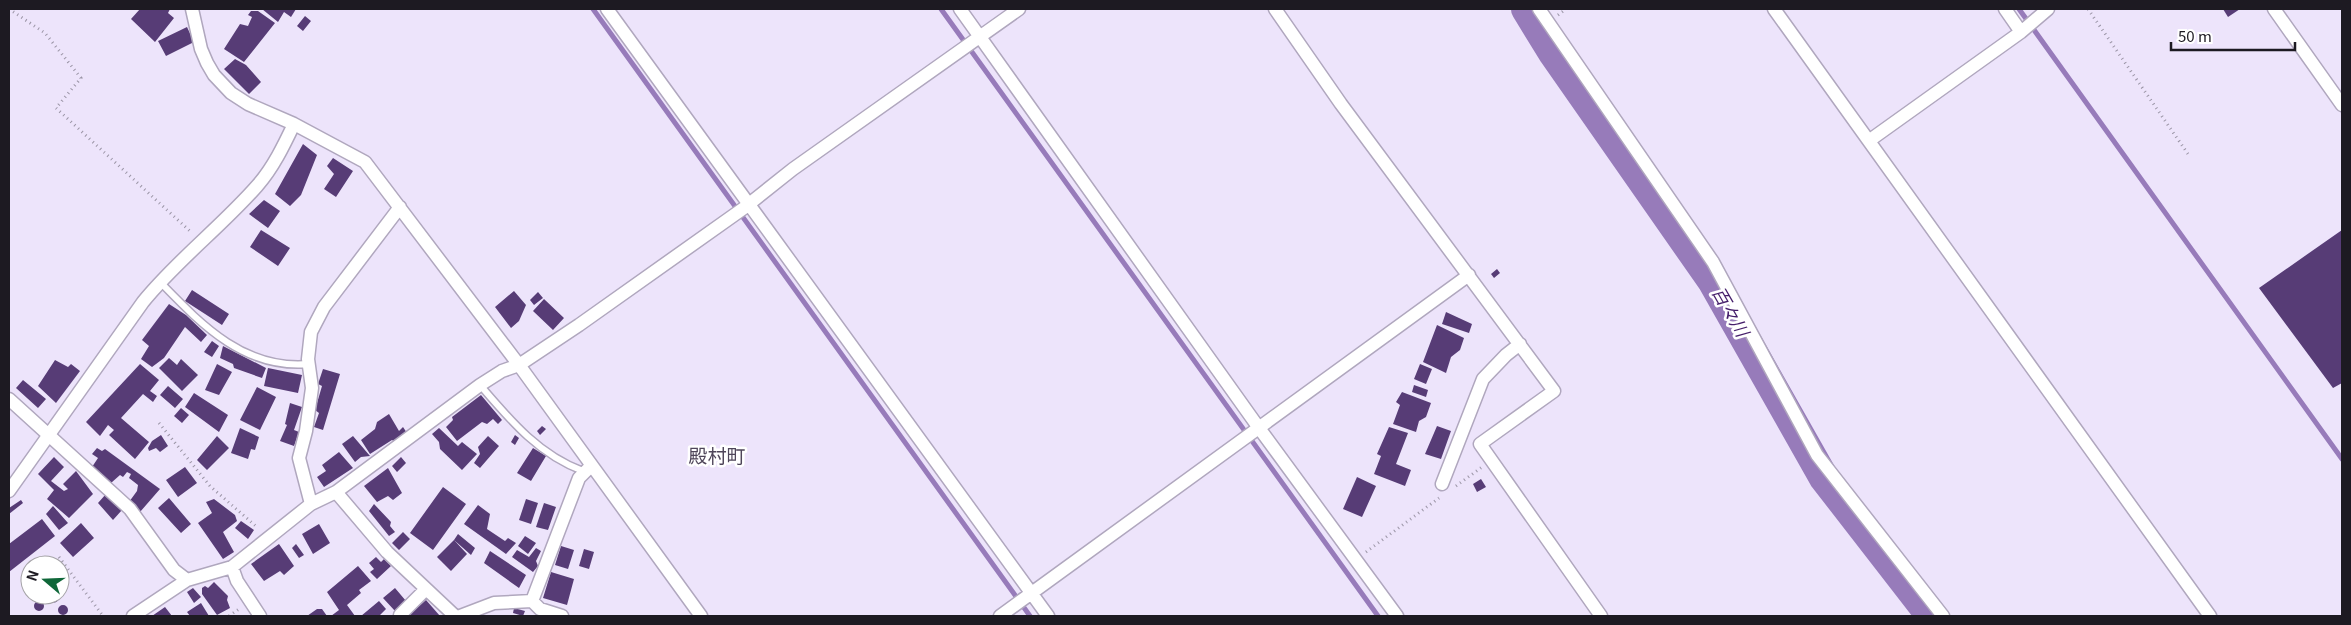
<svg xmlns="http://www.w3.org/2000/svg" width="2351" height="625" viewBox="0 0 2351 625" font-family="Georgia,'Noto Sans JP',serif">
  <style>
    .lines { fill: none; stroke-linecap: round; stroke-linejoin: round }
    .stream { stroke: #977bba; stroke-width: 5 }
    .river { stroke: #977bba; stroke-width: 30 }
    .building { fill: #573c76 }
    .service-casing { stroke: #b0a7be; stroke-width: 9 }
    .minor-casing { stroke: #b0a7be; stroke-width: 15 }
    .path { stroke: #9b95a6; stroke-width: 3; stroke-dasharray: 1 4; stroke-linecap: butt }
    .service { stroke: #fff; stroke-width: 6 }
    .minor { stroke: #fff; stroke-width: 12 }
    .labels { text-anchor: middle; stroke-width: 5; stroke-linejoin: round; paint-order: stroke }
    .water-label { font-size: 18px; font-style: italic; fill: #451e6a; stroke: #fff }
    .quarter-label { font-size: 19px; fill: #4e4559; stroke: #fff }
  </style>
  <rect width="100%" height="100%" fill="#ede4fb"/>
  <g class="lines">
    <path class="stream" d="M593,9L1030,616
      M941,9L1378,616
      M2019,9L2342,459"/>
    <path class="river" d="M1526,9L1553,53L1713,282L1824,478L1931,616"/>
  </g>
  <path class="building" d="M140,9H170L168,13L174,18L155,42L131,19Z
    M262,9H296L291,17L284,12L278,22Z
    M2223,9H2240L2228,17Z
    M251,11H258L275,23L244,62L224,49L240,24L248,26L252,17L248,15Z
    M305,16L311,21L303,31L297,26Z
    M187,27L194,42L166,56L158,41Z
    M235,59L246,65L261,82L249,94L224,69Z
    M303,144L317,155L301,195L290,206L275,194Z
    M333,158L353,171L336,197L324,189L334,174L327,166Z
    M264,200L280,211L268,228L249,214Z
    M261,230L290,248L278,266L250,247Z
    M2342,230V383L2333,388L2259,288Z
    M1497,269L1500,273L1494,278L1491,274Z
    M192,290L229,314L222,325L185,301Z
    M514,291L526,305L519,321L511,328L495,307Z
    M538,292L543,298L534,305L530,300Z
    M544,299L564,318L553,330L533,311Z
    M169,304L186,315L207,335L201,342L185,327L164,358L152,367L141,359L149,346L142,340Z
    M1446,312L1472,324L1469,333L1442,324Z
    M1437,325L1464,338L1460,350L1451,357L1446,373L1423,362Z
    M212,341L219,346L212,357L204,352Z
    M223,346L266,368L262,378L234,368L233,364L220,358Z
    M169,358L177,365L181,359L198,375L182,391L159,368Z
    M55,360L68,367L71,364L80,371L56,403L38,386Z
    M140,364L159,380L150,391L157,396L153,402L143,394L121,418L149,442L135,459L109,435L114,430L108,425L100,436L86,422Z
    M217,364L232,372L219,395L205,390Z
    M1420,364L1432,369L1426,384L1414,379Z
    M268,368L302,375L298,393L264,386Z
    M323,369L340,374L323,430L314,427L319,413L315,410L322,386L318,384Z
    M23,380L46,399L38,408L16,388Z
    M1414,385L1428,390L1426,397L1412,392Z
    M168,386L183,399L175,408L160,395Z
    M257,387L276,397L260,430L240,420Z
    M1402,392L1431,403L1426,417L1419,421L1416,432L1393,424L1400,405L1396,402Z
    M194,393L228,415L219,432L185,407Z
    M481,395L502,420L498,424L493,419L487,424L482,422L457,441L446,427L453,420L452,417Z
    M290,403L302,407L294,430L299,432L294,446L280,441L287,425L285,424Z
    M181,408L189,415L182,423L174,416Z
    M389,414L399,431L403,427L407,433L395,442L392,440L370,454L361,440L375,429L377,422Z
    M542,426L546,429L540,435L537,431Z
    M1437,426L1451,431L1441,459L1425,454Z
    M1389,427L1408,433L1396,464L1411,470L1405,486L1374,474L1381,456L1377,454Z
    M240,428L259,437L255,450L251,449L248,459L231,453Z
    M439,428L458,446L462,442L477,454L462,470L440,449L439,442L432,434Z
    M161,435L168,446L160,452L156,448L149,451L148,448L152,441Z
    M515,435L519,438L515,445L511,442Z
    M217,436L229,448L207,470L197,460Z
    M353,436L370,456L361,457L355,462L342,444Z
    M488,436L499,446L480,468L474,463L480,454L478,447Z
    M97,448L102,451L105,449L160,489L140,512L129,502L137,491L138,485L129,478L131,474L127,472L123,477L120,475L111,483L92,467L98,458L92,454Z
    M533,448L546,456L531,481L517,473Z
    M339,452L353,468L324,487L317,477L326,471L322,465Z
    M54,457L64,467L51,481L64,491L68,489L63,484L76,471L93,494L69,518L47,499L54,490L38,474Z
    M401,457L406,463L397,472L392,466Z
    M185,467L197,483L178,497L166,480Z
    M388,468L402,493L393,500L388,496L377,502L364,486Z
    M1357,477L1376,486L1362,517L1343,509Z
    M1481,479L1486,487L1477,492L1473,484Z
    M443,487L466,504L433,550L410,533Z
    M106,494L122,510L113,520L98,503Z
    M169,498L191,524L181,533L158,508Z
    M214,499L235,515L237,521L223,532L234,552L223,559L198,523L212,513L206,502Z
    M526,499L538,503L531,524L519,520Z
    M21,500L23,503L9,514V508Z
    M544,503L556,507L548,530L536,527Z
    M374,504L391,522L390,526L395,532L389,536L369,511Z
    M478,505L490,514L487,529L505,541L508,538L516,543L506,554L464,524Z
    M53,506L68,523L59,530L46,514Z
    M42,519L55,536L9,572V544Z
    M241,521L254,530L248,539L235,528Z
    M81,523L94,538L73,557L60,543Z
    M319,524L330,543L313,554L302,534Z
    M403,532L410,539L399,550L392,543Z
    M458,534L475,548L471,555L454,540Z
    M525,536L536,543L528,554L518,546Z
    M454,540L467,554L451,571L437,557Z
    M279,544L294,566L284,575L280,571L264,581L251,564Z
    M296,544L304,555L299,558L292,548Z
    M561,546L574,550L568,569L555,565Z
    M536,548L541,551L536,561L538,566L533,572L512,557L517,550L529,557Z
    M584,549L594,552L589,569L579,566Z
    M490,551L526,575L519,588L484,563Z
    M376,557L381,562L384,559L391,566L377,579L370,572L374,569L369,563Z
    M358,566L371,581L359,590L361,593L347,605L355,616H331L339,610L327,592Z
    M551,572L574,579L567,605L543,598Z
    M214,582L228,596L227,600L230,608L217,615L202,594V588L205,586L208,588Z
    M193,588L201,597L194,603L187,592Z
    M395,588L406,601L395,611L383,598Z
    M49.5 598a4.5 4.5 0 1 1 9 0a4.5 4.5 0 1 1-9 0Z
    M426,600L440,616H408Z
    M34 606a5 5 0 1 1 10 0a5 5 0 1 1-10 0Z
    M379,601L386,609L379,616H361Z
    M201,603L209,616H190L187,612Z
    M58 610a5 5 0 1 1 10 0a5 5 0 1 1-10 0Z
    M165,607L172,616H152Z
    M514,608L525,611L523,616L513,613Z
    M317,609H322L327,616H307Z"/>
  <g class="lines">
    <defs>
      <path id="service" d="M160,282C201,324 244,370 309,364
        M480,385C510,420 539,455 583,471"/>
      <path id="minor" d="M192,9L201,49L207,63L214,75L231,93L248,104L294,124L365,162L519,365L701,616
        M607,9L1048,616
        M960,9L1259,428L1397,616
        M1275,9L1341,104L1554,391L1480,444L1601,616
        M1539,9L1713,262L1817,455L1943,616
        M1774,9L2210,616
        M2005,9L2021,32
        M2274,9L2342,105
        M1870,140L2021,32L2048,9
        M9,399L130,509L174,570L187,580
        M1442,484L1483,379L1506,355L1520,344
        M9,491L143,302C177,260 221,227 257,186C273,168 284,145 294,124
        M336,492L387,552L455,616
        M311,504L299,458L306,431L312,388L308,359L311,332L324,307L400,207
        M232,567L237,581L260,616
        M532,601L540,609L562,616
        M133,616L187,580L232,567L311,504L336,492L480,385L502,371L519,365L579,325L744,208L793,169L1019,9
        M401,616L400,615L426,589
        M460,616L494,603L532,601L579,478L591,466
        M1000,616L1469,275"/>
    </defs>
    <use href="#service" class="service-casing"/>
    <use href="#minor" class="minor-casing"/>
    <path class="path" d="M9,9L45,33L81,78L56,108L192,233
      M2088,9L2188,154
      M1558,15L1566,9
      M159,423L210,486L258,528
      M1456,486L1482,467
      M1366,552L1439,498
      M59,557L103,616
      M229,616L239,609"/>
    <use href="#service" class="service"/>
    <use href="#minor" class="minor"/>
  </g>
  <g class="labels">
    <g class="water-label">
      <text transform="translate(1730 312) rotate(60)" y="6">百々川</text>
    </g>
    <g class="quarter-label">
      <text x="717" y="463">殿村町</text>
    </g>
  </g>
  <rect width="2351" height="625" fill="none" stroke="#1d1a22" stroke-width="20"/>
  <g transform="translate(45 580) rotate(289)"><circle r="24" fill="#ffffff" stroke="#a5a3a7"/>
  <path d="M0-4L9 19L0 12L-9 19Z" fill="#0f6739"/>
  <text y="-8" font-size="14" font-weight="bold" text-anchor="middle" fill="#1d1a22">N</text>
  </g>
  <path d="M2171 42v8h124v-8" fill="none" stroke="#1d1a22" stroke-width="2.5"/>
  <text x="2178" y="42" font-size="15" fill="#1d1a22" stroke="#ffffff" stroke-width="4" paint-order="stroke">50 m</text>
</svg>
